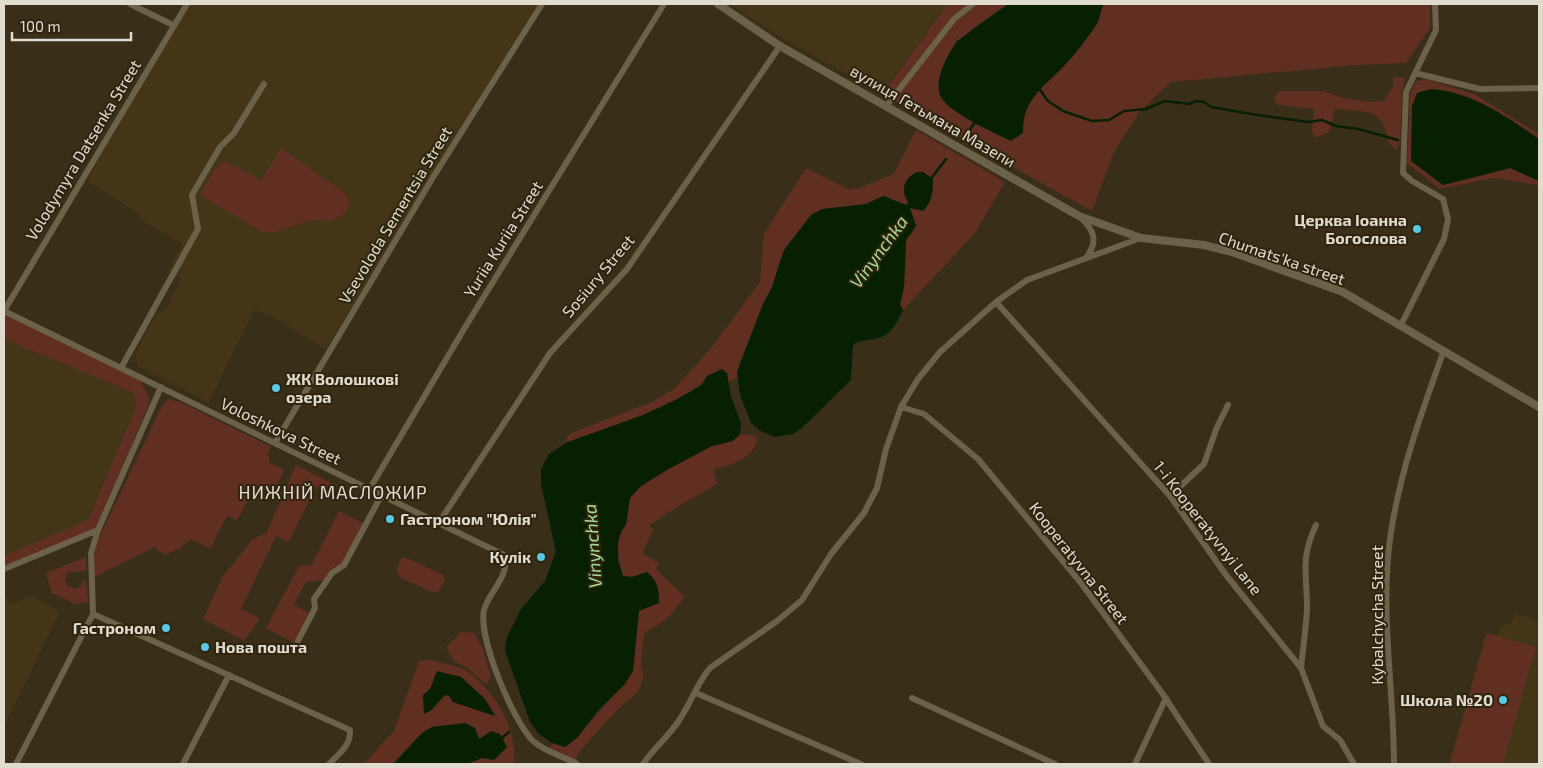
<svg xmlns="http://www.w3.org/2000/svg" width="1543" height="768" viewBox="0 0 1543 768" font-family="'Exo 2',sans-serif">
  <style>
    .built { fill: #433618 }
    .green { fill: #602f22; fill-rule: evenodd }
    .water { fill: #072001 }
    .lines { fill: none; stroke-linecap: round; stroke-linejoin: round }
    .stream { stroke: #072001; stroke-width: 2.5 }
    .minor { stroke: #6c6149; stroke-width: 6 }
    .tertiary { stroke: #6c6149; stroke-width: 8 }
    .poi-dot { fill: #58c8e4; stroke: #2f250f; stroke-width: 2 }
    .labels { text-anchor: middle; stroke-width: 4; stroke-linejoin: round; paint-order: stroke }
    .street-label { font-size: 16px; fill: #e1dbcd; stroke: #2f250f }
    .poi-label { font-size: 16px; font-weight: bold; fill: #e1dbcd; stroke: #2f250f; text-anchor: end }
    .water-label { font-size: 18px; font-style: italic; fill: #a6dd97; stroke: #2f250f }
    .neighbourhood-label { font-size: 18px; letter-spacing: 1px; fill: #e1dbcd; stroke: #2f250f }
  </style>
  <rect width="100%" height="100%" fill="#392f19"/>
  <path class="built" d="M188,4H538L438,164L326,349L270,315L254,310L209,402L138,366L135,354L154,317L168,305L181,279L168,271L183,244L138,218L139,214L87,180Z
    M729,4H948L882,93L784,39Z
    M4,339L134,393L136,407L88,520L98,530L4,569Z
    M6,596L10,605L33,596L60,611L4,727V597Z
    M1514,614L1539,621V764H1449L1486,633L1498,635L1501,626L1511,624Z"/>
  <path class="green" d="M948,4H1008C971,30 952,37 938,83L1023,133C1022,99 1044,87 1064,66C1075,54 1087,39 1096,25C1100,19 1100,11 1104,4H1430V28L1406,63L1357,65L1171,82L1140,111L1114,152L1092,211L882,94Z
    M1393,77L1405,78L1402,91L1400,143L1396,149L1389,144C1383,107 1368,112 1335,109L1329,132L1315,138L1312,131L1314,109L1278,105L1274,100L1278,91H1324L1342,98L1370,102L1384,101L1393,87Z
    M1425,79L1474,94L1539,134V139L1509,118L1411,161L1443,185L1511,168L1539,181V185L1492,178L1440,189L1407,163L1410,94L1415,82Z
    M916,130L1005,182L975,233L903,310L900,304L904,288L906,240L914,230L904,206L886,196L866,204L829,209L811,215L781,256L772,287L763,304L739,364L737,379L728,382L727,373L707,376C691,404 600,430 568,442L566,437L574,432L652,402L674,389L711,348L760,282L764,234L806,168L848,189L859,188L894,174Z
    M281,148L346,194L350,202L346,213L329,221L309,220L276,232H263L200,195L215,169L225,161L261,180Z
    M4,311L140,378C142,388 147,392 150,401L97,529L4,569V556L88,520L136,407L134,393L4,339Z
    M168,399L180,402L271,447L267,455L269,457V462L284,470L273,494L256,485L237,520L227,516L210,549L191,539L180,548L166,555L157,550L155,547L94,577L93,557L98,540L162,406Z
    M740,434L754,435L757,439C754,460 732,463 714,470L717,484L675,508L649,526L654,529L642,553L659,563L656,569L685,597L667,619L644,633L641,666L644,676L638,692L619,708L584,746L576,757L577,764L549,751L552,743L565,747L577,738L633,671L639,611L647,572L631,577L623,576C619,563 615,544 621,531C622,529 625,527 625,525C628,517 626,507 630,499C636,485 697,451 713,446C723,442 731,443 740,434Z
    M296,465L331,483L327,490L316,486L289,542L276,536L241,609L260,618L244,641L203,619L223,576L252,540L267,532Z
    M339,511L363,523L342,563L330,570L324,580L306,582L294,605L310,613L294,643L266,628L299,566L312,564Z
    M86,557V571L68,572L65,579L67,586L76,589L81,586L84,580H86L88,602L75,604L52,593L46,573Z
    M401,558H406L444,575L445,580L439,591L434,593L401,578L396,571Z
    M461,632L474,633L483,649L491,678L486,684L466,667L455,662L446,648Z
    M1487,633L1536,647L1503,764H1450Z
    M432,660C443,664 458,665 468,672C496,692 518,730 514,764H467L482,758L485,737C468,742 454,721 433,727C416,732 407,754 393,764H364L394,731L419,661ZM461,677L485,699L495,715L453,702L449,696L445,695L431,711L423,695L430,689Z"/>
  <path class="water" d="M1008,4H1104C1100,11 1100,19 1096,25C1087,39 1075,54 1064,66C1044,87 1022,99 1023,133L1011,141C995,133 945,111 940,95C934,79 948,54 957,41Z
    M1431,89C1473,92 1505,116 1539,139V181L1510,168L1443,185L1411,161L1412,106L1417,93Z
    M917,172H923L933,179C933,191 932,203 923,211L910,208L916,226L906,240L904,288L900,304L903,310C894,328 890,338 868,340C862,341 858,341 853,345L851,380L802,428L793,434L775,437L761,431L751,423L740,395L737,372L763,304L772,287L784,250L811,215L822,209L866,204L883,196L907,205L908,202C900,190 904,178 917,172Z
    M722,369L727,373L731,397L741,423L740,434L733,441L712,446L667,470L641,486L630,498L626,525L621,532L618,543V560L623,576L632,577L647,572C658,581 659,589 659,603L639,611L633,671L625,684L596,713L577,738L565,747L552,743L539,734L530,722L505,650L507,637L521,609L545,581L556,552L541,484V469L549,454L568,442L643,415L677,399L702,385L707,376Z
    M437,671L461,677L485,699L495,716L453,702L449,696L445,695L430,711L424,714L423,695L430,689Z
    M465,723L475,728L479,739L491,731L500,734L507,747L494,760L482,758L467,764H393L422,733L432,727Z"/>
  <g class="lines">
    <path class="stream" d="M1038,87L1048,101L1063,111L1092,121L1109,120L1124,111L1146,109L1165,101L1189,104L1196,101L1204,102L1211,107L1251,114L1308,122L1322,120L1336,126L1358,129L1398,140
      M969,131L975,122
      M930,180L946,159
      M502,738L509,732"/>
    <path class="minor" d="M130,4L173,25
      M1415,73L1480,89L1539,88
      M887,105L954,19L973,4
      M1081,218C1095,231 1098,242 1086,258
      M996,302L1170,496L1226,575L1301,668L1323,726L1340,740L1354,764
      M4,311L504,555C511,576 489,591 484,610C478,638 513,721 533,741C545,752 563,756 577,764
      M4,311L187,4
      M1401,325L1444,239L1448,219L1443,199L1412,181L1403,173L1406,92L1436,30L1435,4
      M121,368L198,229L192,195L220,147L234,133L264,84
      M901,407L924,414L978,459L1081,583L1162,693L1209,764
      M275,443L432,179L542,4
      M369,490L464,329L664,4
      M1170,496L1204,464L1217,427L1228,405
      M438,524L550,353L627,269L780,46
      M4,569L98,530L161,387
      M93,614L91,553L98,530
      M298,641L315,608L314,599L332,573L344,565L381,496
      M1301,668C1303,648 1306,629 1307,609C1307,573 1300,559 1316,525
      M696,693L861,764
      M912,698L1055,764
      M16,764L93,614L350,730C351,745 339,754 329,764
      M183,764L229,675
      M643,764C653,749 668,737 678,722C690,705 697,683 710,668L777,621L802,600L831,554L864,513L877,488L886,449L901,407L918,379L940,352L996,302L1027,280L1141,238
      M1135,764L1166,698
      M1394,764C1394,690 1380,614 1390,539C1399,474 1421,414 1443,353"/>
    <path class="tertiary" d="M718,4L780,46L1079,216L1141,238L1204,245L1232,252L1343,292L1539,407"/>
  </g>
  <g class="poi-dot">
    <circle cx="1417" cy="229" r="5"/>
    <circle cx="276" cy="388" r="5"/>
    <circle cx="390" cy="519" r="5"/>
    <circle cx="541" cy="557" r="5"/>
    <circle cx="166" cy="628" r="5"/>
    <circle cx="205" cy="647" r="5"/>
    <circle cx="1503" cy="700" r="5"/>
  </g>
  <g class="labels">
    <g class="street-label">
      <text transform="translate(933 116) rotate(30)" y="6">вулиця Гетьмана Мазепи</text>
      <text transform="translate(83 150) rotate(-59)" y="6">Volodymyra Datsenka Street</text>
      <text transform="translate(395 215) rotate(-59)" y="6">Vsevoloda Sementsia Street</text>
      <text transform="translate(503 239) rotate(-58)" y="6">Yuriia Kuriia Street</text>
      <text transform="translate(1282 258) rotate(19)" y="6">Chumats'ka street</text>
      <text transform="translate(598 276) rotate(-50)" y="6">Sosiury Street</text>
      <text transform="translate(281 431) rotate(26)" y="6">Voloshkova Street</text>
      <text transform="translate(1208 528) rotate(52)" y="6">1-i Kooperatyvnyi Lane</text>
      <text transform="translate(1079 563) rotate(52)" y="6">Kooperatyvna Street</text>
      <text transform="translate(1377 615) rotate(-90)" y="6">Kybalchycha Street</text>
    </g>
    <g class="poi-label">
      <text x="1407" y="226">Церква Іоанна<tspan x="1407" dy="18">Богослова</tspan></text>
      <text x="286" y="385" text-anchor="start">ЖК Волошкові<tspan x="286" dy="18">озера</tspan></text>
      <text x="400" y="525" text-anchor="start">Гастроном "Юлія"</text>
      <text x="531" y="563">Кулік</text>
      <text x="156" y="634">Гастроном</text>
      <text x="215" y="653" text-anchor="start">Нова пошта</text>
      <text x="1493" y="706">Школа №20</text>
    </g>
    <g class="water-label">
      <text transform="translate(879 252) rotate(-54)" y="6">Vinynchka</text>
      <text transform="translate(593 546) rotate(-94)" y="6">Vinynchka</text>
    </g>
    <g class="neighbourhood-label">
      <text x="333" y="499">НИЖНІЙ МАСЛОЖИР</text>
    </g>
  </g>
  <rect width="1543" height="768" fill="none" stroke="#e1dbcd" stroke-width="10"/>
  <path d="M12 32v8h119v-8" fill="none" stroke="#e1dbcd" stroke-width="2.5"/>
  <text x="20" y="32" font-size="15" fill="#e1dbcd" stroke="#2f250f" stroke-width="4" paint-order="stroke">100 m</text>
</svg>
